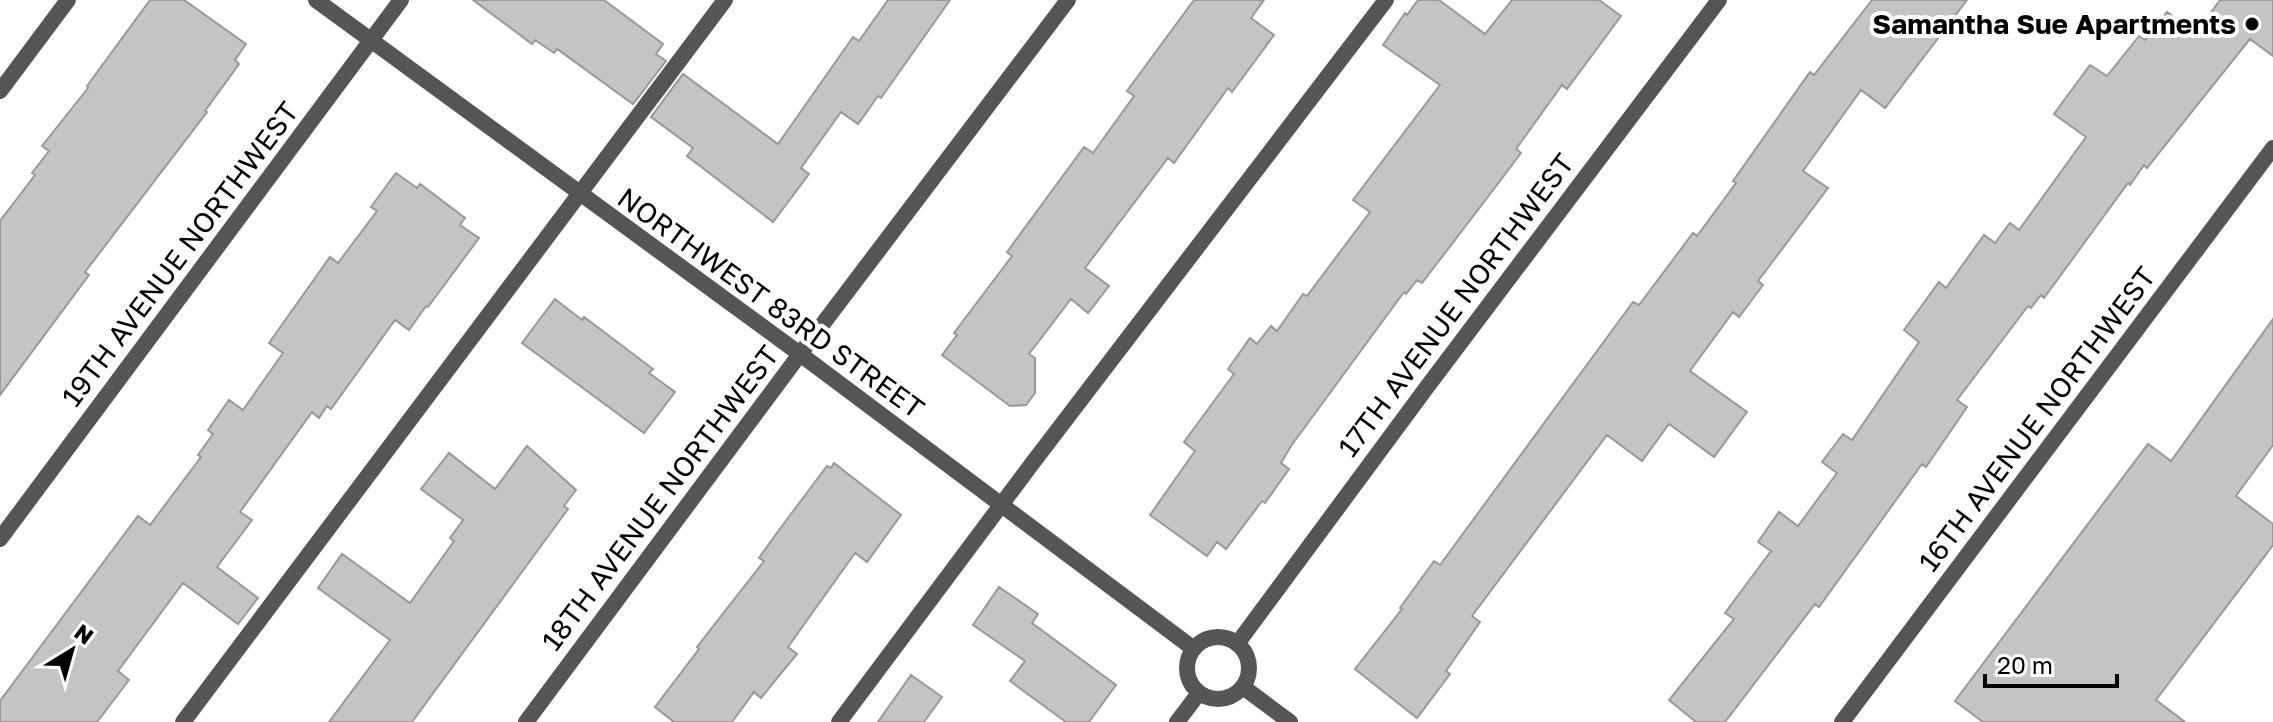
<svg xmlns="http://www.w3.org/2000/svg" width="2273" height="722" viewBox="0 0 2273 722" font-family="'Golos Text',sans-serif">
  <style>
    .building { fill: #c4c4c4; stroke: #999; stroke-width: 2 }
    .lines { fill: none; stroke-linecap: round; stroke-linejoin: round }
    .lane { stroke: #555; stroke-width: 16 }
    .street { stroke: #555; stroke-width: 16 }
    .poi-dot { fill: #000; stroke: #fff; stroke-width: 3 }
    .labels { text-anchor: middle; stroke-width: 8; stroke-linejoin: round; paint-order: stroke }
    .poi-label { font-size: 28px; font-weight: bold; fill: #000; stroke: #fff; text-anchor: end }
    .street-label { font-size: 28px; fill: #000; stroke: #fff }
  </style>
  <rect width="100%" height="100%" fill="#fff"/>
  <path class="building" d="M150,0H184L246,44L235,60L239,64L205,111L207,112L85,272L89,275L0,395V221L35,175L32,173L49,151L42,146L88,88L87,86Z
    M473,0H604L663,44L656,54L666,61L633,104L557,49L554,53L535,40L532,44Z
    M888,0H950L881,98L878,96L858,124L841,112L801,168L809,174L773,222L687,156L693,148L651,117L683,74L778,144L853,37L859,41Z
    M1194,0H1264L1251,18L1274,35L1232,92L1228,88L1174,163L1168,158L1085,268L1109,286L1088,313L1071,299L1029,354L1035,358V393L1026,405L1010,406L942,355L957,335L954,333L1012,256L1007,252L1084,147L1093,153L1134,96L1127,91Z
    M1418,0H1439L1485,34L1512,0H1599L1621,16L1567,89L1562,85L1516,149L1521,153L1500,181L1422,283L1417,280L1406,294L1404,292L1291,446L1281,463L1289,469L1265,503L1262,501L1226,549L1217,542L1207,556L1150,515L1195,451L1184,442L1234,374L1228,369L1250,338L1257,344L1271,326L1277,331L1303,294L1307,296L1370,212L1353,200L1440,85L1383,45L1405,13L1407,15Z
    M1872,0H1967L1885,108L1861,90L1803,171L1828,188L1758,281L1763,285L1739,317L1733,312L1690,371L1747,412L1714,457L1669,424L1642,461L1607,435L1472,616L1480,622L1446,671L1450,674L1417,718L1355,669L1402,609L1400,608L1434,561L1440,565L1633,302L1639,305L1693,233L1697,236L1736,183L1733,181L1810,72L1814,75Z
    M2220,0H2273V56L2250,39L2147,168L2144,165L2130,185L2128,183L2044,298L2041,295L2031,308L2028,306L1957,400L1967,407L1926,467L1922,464L1819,607L1815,604L1725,722H1696L1669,700L1734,619L1725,613L1771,551L1758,542L1779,512L1798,526L1837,473L1822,462L1843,434L1852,440L1919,342L1904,330L1939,282L1946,288L1984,235L1995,243L2010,223L2019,230L2086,137L2054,114L2090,65L2107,76L2139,36L2145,40L2167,12L2195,34Z
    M396,173L417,188L420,184L465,218L460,225L479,238L428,307L426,306L409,330L395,320L331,409L327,406L319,418L312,412L240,512L252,520L217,567L258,598L238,624L183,583L118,671L129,680L97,722H0V701L138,516L150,525L201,457L198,455L213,434L208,430L229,400L243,410L283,353L269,343L330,257L338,263L377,211L371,207Z
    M555,299L582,320L584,317L653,369L649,373L675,392L644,433L522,343Z
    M2273,319V445L2236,496L2273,524V545L2156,700L2185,722H1983L1955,701L2148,444L2171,461Z
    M527,446L576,490L564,506L568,509L412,722H329L390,640L318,588L342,554L410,603L454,541L450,538L463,520L421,489L449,453L495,489Z
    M834,463L901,515L867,562L855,553L788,647L797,654L761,698L754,692L732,722H674L655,707L699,649L697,647L764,561L759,558L779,530L827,466L831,468Z
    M999,587L1038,614L1032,623L1116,685L1089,722H1066L1010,681L1025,661L973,625Z
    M911,675L942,697L924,722H878Z"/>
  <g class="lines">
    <path class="lane" d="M0,91L68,0
      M183,722L725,0
      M839,722L1031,465L1386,0"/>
    <path class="street" d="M316,0L800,354L1194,649
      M0,539L401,0
      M1187 668a31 31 0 1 1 62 0a31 31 0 1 1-62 0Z
      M1237,644L1427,387L1719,0
      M1243,687L1290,722
      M526,722L800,354L1068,0
      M1177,722L1199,693
      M1842,722L2273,148"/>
  </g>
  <circle class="poi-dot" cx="2252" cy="24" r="8"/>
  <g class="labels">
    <g class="poi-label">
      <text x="2236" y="34">Samantha Sue Apartments</text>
    </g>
    <g class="street-label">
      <text transform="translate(180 254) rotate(-53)" y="10">19TH AVENUE NORTHWEST</text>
      <text transform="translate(771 303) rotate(36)" y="10">NORTHWEST 83RD STREET</text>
      <text transform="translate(1456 305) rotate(-53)" y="10">17TH AVENUE NORTHWEST</text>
      <text transform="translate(2037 419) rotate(-53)" y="10">16TH AVENUE NORTHWEST</text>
      <text transform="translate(660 498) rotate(-53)" y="10">18TH AVENUE NORTHWEST</text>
    </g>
  </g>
  <g transform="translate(72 650) rotate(37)" stroke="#ffffff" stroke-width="6" paint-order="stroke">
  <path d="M0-6L14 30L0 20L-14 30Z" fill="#000000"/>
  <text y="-12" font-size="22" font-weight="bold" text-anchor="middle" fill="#000000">N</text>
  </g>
  <path d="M1985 674v12h132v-12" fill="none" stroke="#000000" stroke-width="4"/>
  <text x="1997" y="674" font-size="24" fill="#000000" stroke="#ffffff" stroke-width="6" paint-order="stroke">20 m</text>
</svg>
